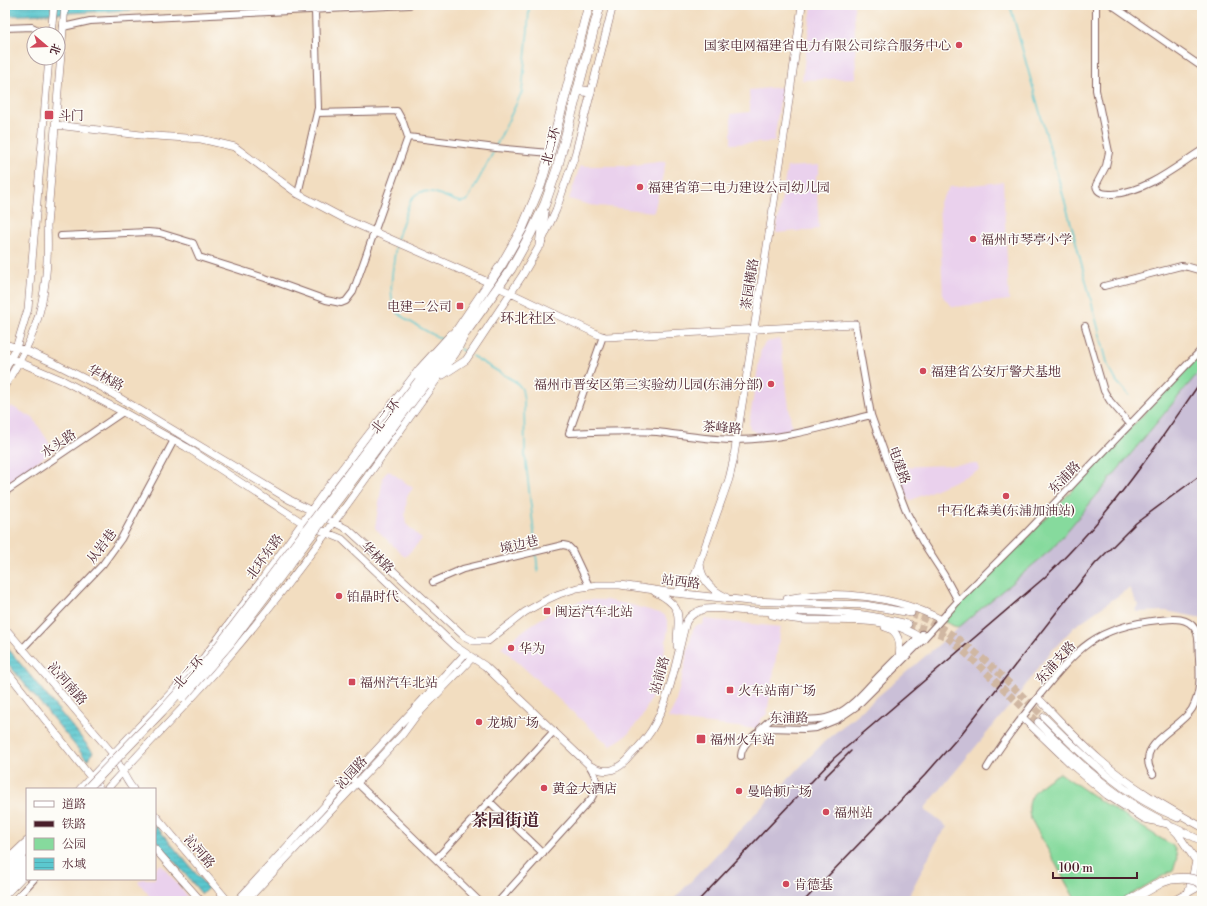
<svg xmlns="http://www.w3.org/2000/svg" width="1207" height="906" viewBox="0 0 1207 906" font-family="'Libre Bodoni','Noto Serif SC',serif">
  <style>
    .built { fill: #ead1ed }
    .railway { fill: #cabfd7 }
    .green { fill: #86da9d; stroke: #687c64 }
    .water { fill: url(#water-rules); stroke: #52747d }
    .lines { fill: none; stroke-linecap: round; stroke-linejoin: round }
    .stream { stroke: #5bc8cf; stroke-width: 1.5 }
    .major-tunnel { stroke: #d0b7a2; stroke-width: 7; stroke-dasharray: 7 3.5; stroke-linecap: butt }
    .minor-casing { stroke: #85625f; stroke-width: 8 }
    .major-casing { stroke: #85625f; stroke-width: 8 }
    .highway-casing { stroke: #85625f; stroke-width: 10 }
    .minor { stroke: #fff; stroke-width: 6 }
    .major { stroke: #fff; stroke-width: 7 }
    .highway { stroke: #fff; stroke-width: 9 }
    .rail { stroke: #4a1f2b; stroke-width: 1.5 }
    .highway-bridge-casing { stroke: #85625f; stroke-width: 10; stroke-linecap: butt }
    .highway-bridge { stroke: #fff; stroke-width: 9 }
    .poi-dot { fill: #d1495b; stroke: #fdfcf7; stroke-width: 1.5 }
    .labels { text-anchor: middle; stroke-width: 3; stroke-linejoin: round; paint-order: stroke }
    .poi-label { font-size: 13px; fill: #4a1f2b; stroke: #fdfcf7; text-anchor: start }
    .street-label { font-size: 13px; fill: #4a1f2b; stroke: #fdfcf7 }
    .neighbourhood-label { font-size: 14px; fill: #4a1f2b; stroke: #fdfcf7 }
    .district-label { font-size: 17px; font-weight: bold; fill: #4a1f2b; stroke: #fdfcf7 }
  </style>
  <defs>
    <pattern id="water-rules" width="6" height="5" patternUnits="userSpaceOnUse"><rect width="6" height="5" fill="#5bc8cf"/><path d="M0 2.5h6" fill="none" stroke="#51abb2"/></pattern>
  </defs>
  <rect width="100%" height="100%" fill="#fdfcf7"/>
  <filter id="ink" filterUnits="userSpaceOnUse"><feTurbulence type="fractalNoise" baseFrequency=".025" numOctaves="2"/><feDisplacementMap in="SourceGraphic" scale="8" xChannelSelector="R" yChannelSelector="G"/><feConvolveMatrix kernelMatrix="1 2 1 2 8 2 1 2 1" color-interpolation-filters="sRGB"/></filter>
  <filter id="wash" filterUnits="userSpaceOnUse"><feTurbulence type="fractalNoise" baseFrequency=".012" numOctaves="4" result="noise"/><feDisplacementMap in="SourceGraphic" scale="16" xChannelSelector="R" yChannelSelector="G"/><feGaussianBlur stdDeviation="0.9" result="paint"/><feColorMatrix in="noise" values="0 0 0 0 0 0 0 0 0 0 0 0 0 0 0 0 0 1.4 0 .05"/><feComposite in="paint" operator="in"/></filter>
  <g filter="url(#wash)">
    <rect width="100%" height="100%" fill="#f2ddc0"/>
    <path class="built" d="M812,5H854L856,78L802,80Z
      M782,87L774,142L731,144V114L750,112L749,90Z
      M666,161L654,212L590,205L569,199L580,166H627Z
      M819,165V174L816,175L819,229L776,233L787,167Z
      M1003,182L1009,300L953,307L943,297L939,202L950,187Z
      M780,339L792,430L758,434L750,429L749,424L761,349L766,342Z
      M11,406L33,418L54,450L5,484V412Z
      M978,464L980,470L909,501L894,467Z
      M388,470L413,488L407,496L405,519L406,524L422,539L405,557L375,528L383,477Z
      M586,600H605L631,605L663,614L665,616L668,622V629L662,666L650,701L642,717L627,735L610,746L501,647L531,625L555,610L566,605Z
      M704,619L781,627L767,714L761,719L757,729L683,721L668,718L675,705L679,689L693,629L697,625H703Z
      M161,864L191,901H143L149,895L138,882L142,879H155V869Z"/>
    <path class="railway" d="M1202,368V618L1166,611L1137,612L1135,610L1138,605L1129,588L1074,627L1046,657L1017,697L924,809L947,827L939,837L906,901H672L824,742L1053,548Z"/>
    <path class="green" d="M1202,352V368L1053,548L958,628L943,621L1026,539Z
      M1060,773L1102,802L1173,846C1179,856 1177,860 1173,870L1120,901H1076L1031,819C1022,796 1043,782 1060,773Z"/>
    <path class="water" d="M5,5H235L5,16Z
      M5,645L93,752L87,760L5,660Z
      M155,825L208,888L202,894L155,839Z"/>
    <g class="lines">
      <path class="stream" d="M1010,5L1073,231L1108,366L1117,382L1129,395
        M496,146L522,92L528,29L529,5
        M397,239L410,201C421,183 440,195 456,201L461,202L467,201L495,149
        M396,245C394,261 386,299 397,312C404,320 432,334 443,340
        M460,349L467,353
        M472,356L516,382L522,389L524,401L525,455L536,550
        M536,554L538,572"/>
    </g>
  </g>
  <g filter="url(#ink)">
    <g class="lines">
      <path class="major-tunnel" d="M911,613C965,634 1003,678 1044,717
        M908,624L926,629L947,637L972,659L1038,722"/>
      <defs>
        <path id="minor" d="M1096,5V90L1109,152L1106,166L1096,185C1097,194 1105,194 1113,194C1147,191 1174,168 1202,150
          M1112,5L1202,67
          M63,27L90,21L409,5
          M5,28L32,27L46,34
          M408,137L496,148L550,153
          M298,194L318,108L315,11
          M61,236L148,232L160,233L193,243L199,257L265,278L326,300L341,303L346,301L353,292L408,137L403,122L397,111L317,113
          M1104,286L1181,266L1188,267L1202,271
          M855,324L871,415L896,485L907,513L922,541L944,575L958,601
          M1085,326L1104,391L1110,401L1130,424
          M603,336L569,433C598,432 628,430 657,432C683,435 710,440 736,440C783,440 827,426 871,415
          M5,492L123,412
          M433,582L463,569L563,545L568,546L572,550L589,586
          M22,649L103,564L121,539L174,440
          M760,729L771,719C789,718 808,722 826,718C847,713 862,694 876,679C891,664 906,648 922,634
          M741,756C741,745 758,729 769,728L804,729L816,728L838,719L857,706L917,646L958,601L1026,533L1202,349
          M987,768C1002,743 1020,720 1038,697C1077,649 1094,627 1159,620C1171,619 1187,616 1195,629C1200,636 1198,649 1199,658C1200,676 1201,693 1192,709C1179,730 1133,744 1153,774
          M352,778L479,901
          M489,801L543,853
          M436,859L554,731
          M14,901L34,879
          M499,901L591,799C600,785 597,778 589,765"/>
        <path id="major" d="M51,34L54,5
          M56,125L141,135L201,139L235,147L298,194L345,219L490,283
          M498,287L599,335L606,337L855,324
          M5,344L25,350L56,364L103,388L290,500L349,530L464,636L474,641H488L525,612L548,599L559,594L577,588L597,585H620L675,593L749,601L865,605L911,613
          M5,356L64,381L123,412L186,447L303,523L342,539L455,646L485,666L589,765C607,776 619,770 631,755C638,748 645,740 651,731C671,698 676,659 686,622C690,614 697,611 705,609C720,607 736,611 751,611C785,612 820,611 854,614C873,615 890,620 908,624
          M5,370L16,348L28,309L49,58
          M443,375L466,360L522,276L540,245L556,210L575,155L613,5
          M5,385C12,374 19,362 25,350C45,312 49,268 47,226L65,5
          M700,563C701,580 711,590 726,597
          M655,592C686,608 677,616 677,646
          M675,593L687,585L695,575L729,479L733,462L782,151L802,5
          M787,599C836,589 896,596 940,619
          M772,615C782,617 793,619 803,620C842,622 890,614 923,640
          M885,627C899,630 901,644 899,656
          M5,628L113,754C121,766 123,777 133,789
          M5,669L100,789
          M1038,698C1058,719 1078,741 1100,760C1131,787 1166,807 1202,827
          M1022,717L1072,765L1107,795L1145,819L1168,824L1178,834L1196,861L1193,875L1188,893
          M1044,717C1084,757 1124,796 1178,818
          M1038,722C1074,759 1112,796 1159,819
          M80,789L202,660L261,581L324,492L420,368L451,334
          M107,789C146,745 188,704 226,660C309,563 381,456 456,353L464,337
          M155,815L228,901
          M1173,827L1202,841
          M155,849L201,901
          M5,862L27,841
          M5,895L27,872
          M237,901L465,654
          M246,901L402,735L416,716L472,658
          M1173,901L1202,885"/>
        <path id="highway" d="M578,90L590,92
          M540,245L544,213
          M419,381L452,338L502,264L522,229L541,184L550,153L589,5
          M424,385L457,342L466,332L511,269L531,233L545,204L557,169L600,5
          M5,873L27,850
          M5,886L27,862
          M1129,901L1162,882L1171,879"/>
      </defs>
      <use href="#minor" class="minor-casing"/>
      <use href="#major" class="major-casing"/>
      <use href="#highway" class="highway-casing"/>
      <use href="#minor" class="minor"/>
      <use href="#major" class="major"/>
      <use href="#highway" class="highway"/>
      <path class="rail" d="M824,778L851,751
        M698,901L834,758L1044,578C1061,562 1077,545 1093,527C1133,481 1167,430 1202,380
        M804,901L926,774L962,733L1070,595L1095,564L1136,523L1202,474"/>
      <defs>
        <path id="highway-bridge" d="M183,697L230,643L424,385
          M87,789L162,711L209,659L419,381
          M1171,879C1183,878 1192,877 1202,884"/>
      </defs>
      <use href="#highway-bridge" class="highway-bridge-casing"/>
      <use href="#highway-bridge" class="highway-bridge"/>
    </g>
  </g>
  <g class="poi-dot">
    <circle cx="959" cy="45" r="4"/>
    <rect x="44" y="110" width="10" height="10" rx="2"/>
    <circle cx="640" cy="187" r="4"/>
    <circle cx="973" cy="239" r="4"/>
    <rect x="456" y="302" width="8" height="8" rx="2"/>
    <circle cx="923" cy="371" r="4"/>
    <circle cx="771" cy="384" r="4"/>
    <circle cx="1006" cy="496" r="4"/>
    <circle cx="339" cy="596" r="4"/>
    <rect x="543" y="607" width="8" height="8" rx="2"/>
    <circle cx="511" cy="648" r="4"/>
    <rect x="348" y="678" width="8" height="8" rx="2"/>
    <rect x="726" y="686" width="8" height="8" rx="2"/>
    <circle cx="479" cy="722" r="4"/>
    <rect x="696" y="734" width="10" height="10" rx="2"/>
    <circle cx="544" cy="788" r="4"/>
    <circle cx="739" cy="791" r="4"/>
    <circle cx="826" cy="812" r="4"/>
    <circle cx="786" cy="884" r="4"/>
  </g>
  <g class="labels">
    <g class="poi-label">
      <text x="951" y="50" text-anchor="end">国家电网福建省电力有限公司综合服务中心</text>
      <text x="58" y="120">斗门</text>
      <text x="648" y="192">福建省第二电力建设公司幼儿园</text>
      <text x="981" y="244">福州市琴亭小学</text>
      <text x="452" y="311" text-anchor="end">电建二公司</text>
      <text x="931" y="376">福建省公安厅警犬基地</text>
      <text x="763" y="389" text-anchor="end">福州市晋安区第三实验幼儿园(东浦分部)</text>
      <text x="1006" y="515" text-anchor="middle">中石化森美(东浦加油站)</text>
      <text x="347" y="601">铂晶时代</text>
      <text x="555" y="616">闽运汽车北站</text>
      <text x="519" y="653">华为</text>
      <text x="360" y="687">福州汽车北站</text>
      <text x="738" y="695">火车站南广场</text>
      <text x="487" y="727">龙城广场</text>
      <text x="710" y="744">福州火车站</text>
      <text x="552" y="793">黄金大酒店</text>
      <text x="747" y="796">曼哈顿广场</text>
      <text x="834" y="817">福州站</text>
      <text x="794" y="889">肯德基</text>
    </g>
    <g class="street-label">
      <text transform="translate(550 146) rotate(-75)" y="5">北二环</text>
      <text transform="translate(749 284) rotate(-81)" y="5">茶园横路</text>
      <text transform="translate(106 377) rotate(29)" y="5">华林路</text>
      <text transform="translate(385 416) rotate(-53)" y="5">北二环</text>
      <text transform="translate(722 427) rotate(4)" y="5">茶峰路</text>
      <text transform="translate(58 443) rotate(-34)" y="5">水头路</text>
      <text transform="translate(900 465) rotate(70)" y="5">电建路</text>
      <text transform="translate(1064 477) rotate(-46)" y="5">东浦路</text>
      <text transform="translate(519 544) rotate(-14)" y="5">境边巷</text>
      <text transform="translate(101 546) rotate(-53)" y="5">从岩巷</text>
      <text transform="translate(264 556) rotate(-54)" y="5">北环东路</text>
      <text transform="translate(378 557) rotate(44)" y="5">华林路</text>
      <text transform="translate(681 581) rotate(7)" y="5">站西路</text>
      <text transform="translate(1055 662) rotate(-48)" y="5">东浦支路</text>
      <text transform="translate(188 672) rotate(-48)" y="5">北二环</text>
      <text transform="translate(659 675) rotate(-74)" y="5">站前路</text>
      <text transform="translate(68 683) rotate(49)" y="5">沁河南路</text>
      <text transform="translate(789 717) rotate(-1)" y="5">东浦路</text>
      <text transform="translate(351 772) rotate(-47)" y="5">沁园路</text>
      <text transform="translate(200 851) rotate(49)" y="5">沁河路</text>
    </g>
    <g class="neighbourhood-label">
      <text x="528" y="323">环北社区</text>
    </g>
    <g class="district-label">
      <text x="505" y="826">茶园街道</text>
    </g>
  </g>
  <rect width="1207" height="906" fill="none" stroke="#fdfcf7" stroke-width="20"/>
  <rect x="26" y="788" width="130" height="92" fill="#fdfcf7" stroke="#b5a4a5"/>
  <rect x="34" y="801" width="20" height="6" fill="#ffffff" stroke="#b5a4a5"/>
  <text x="62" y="808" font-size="12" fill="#4a1f2b">道路</text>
  <rect x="34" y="821" width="20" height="6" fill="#4a1f2b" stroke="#b5a4a5"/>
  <text x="62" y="828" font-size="12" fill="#4a1f2b">铁路</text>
  <rect x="34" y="838" width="20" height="12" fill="#86da9d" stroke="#b5a4a5"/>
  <text x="62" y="848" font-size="12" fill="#4a1f2b">公园</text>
  <rect x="34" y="858" width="20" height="12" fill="url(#water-rules)" stroke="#b5a4a5"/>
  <text x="62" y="868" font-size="12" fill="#4a1f2b">水域</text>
  <g transform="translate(46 46) rotate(109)"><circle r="19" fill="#fdfcf7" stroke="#b5a4a5"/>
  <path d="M0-3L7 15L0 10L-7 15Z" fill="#d1495b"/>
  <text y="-6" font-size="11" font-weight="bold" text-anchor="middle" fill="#4a1f2b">北</text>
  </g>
  <path d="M1053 872v6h84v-6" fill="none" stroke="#4a1f2b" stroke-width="2"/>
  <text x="1059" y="872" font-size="12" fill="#4a1f2b" stroke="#fdfcf7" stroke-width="3" paint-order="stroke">100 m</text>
</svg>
